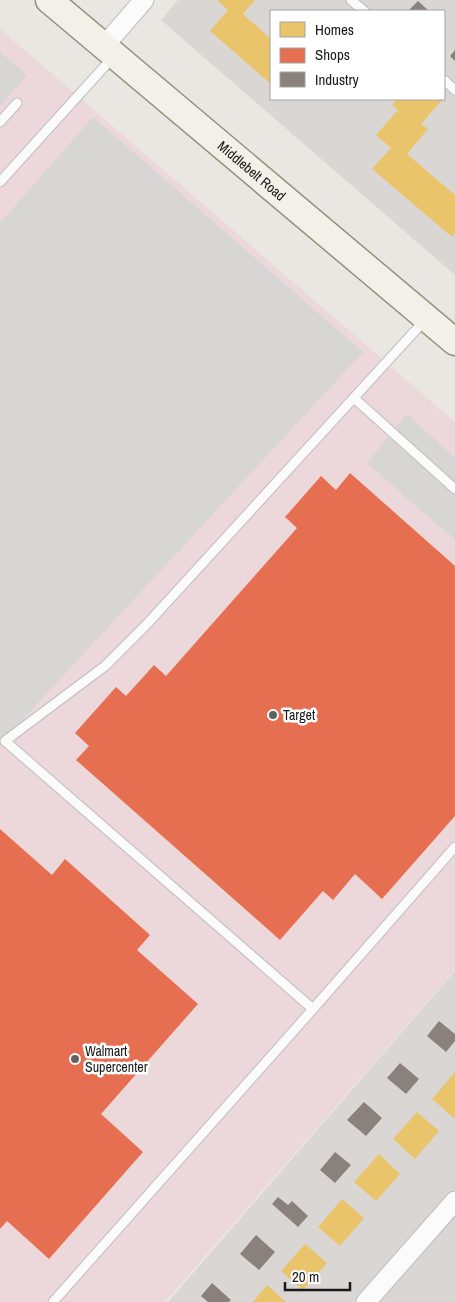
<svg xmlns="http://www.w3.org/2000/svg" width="455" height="1302" viewBox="0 0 455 1302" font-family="'Archivo Narrow',sans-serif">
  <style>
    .residential { fill: #d9d6d4; fill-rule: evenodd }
    .commercial { fill: #ecd8da }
    .religious { fill: #d7d6d4 }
    .homes { fill: #e9c46a }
    .shops { fill: #e76f51 }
    .industry { fill: #8a817c }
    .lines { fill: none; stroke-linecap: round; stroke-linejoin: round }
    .lane-casing { stroke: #c0bebd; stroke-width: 11 }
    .street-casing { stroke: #c0bebd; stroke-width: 21 }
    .secondary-casing { stroke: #94907b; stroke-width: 29 }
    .lane { stroke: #fcfbfb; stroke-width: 9 }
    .street { stroke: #fcfbfb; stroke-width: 19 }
    .secondary { stroke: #f2f0e8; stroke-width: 26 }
    .poi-dot { fill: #636160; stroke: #fff; stroke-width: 2 }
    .labels { text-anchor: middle; stroke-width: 5; stroke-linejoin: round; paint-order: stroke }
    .street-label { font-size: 14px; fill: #1a1a1a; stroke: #fff }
    .poi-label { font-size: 14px; fill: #1a1a1a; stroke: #fff; text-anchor: start }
  </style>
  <rect width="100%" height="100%" fill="#eae6e2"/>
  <path class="residential" d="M178,0H455V275L161,20ZM271,11H444V99H271Z
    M455,971V1302H168Z"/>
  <path class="commercial" d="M0,29L455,422V970L165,1302H0Z"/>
  <path class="religious" d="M0,52L27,75L0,106Z
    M93,117L363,352L0,744V223Z
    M407,414L455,458V540L367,463Z"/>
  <path class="homes" d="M217,0H255L243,14L271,39V84L210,31L228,10Z
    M397,99H443L421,124L428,129L407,154L455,195V233L452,237L372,169L391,148L376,135L398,110L392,105Z
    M455,1072V1116L454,1118L432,1099Z
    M417,1112L439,1131L415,1159L393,1139Z
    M379,1154L400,1174L376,1201L354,1182Z
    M342,1199L364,1218L340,1246L318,1227Z
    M305,1244L327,1263L303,1290L281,1271Z
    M267,1285L286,1302H253Z"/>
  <path class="shops" d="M350,473L455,566V816L382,899L355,874L333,900L323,891L280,940L76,760L89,746L75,733L116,687L126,696L154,665L166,676L297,528L285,517L321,476L336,490Z
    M0,829L52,875L65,859L150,935L137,950L198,1004L101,1114L143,1152L49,1259L7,1221L0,1229Z"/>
  <path class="industry" d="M418,1L429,11H408Z
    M455,50V61L450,56Z
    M439,1021L455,1034V1041L446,1052L427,1036Z
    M400,1063L419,1079L406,1094L387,1078Z
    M364,1102L382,1118L366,1136L347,1120Z
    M335,1152L351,1165L335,1183L320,1170Z
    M278,1197L288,1205L292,1201L308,1216L298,1227L272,1204Z
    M256,1235L275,1252L259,1270L240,1254Z
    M212,1283L231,1300L229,1302H208L201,1296Z"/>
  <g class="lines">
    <defs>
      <path id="lane" d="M351,0L364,11
        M444,80L455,90
        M0,122L17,103
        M0,182L114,56
        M425,320L147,624L105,666L5,741L313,1009L455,847
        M354,398L455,489
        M53,1302L313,1009"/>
      <path id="street" d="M104,46L144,0
        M366,1302L455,1201"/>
      <g id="secondary">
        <path id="s1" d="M49,0L455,342"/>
      </g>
    </defs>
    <use href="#lane" class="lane-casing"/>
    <use href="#street" class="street-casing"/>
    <use href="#secondary" class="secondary-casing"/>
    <use href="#lane" class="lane"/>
    <use href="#street" class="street"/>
    <use href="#secondary" class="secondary"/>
  </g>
  <g class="poi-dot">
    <circle cx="273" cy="715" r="5"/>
    <circle cx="75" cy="1059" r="5"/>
  </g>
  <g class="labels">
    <g class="street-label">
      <text dy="5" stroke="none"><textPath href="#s1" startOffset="265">Middlebelt Road</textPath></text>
    </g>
    <g class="poi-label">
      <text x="283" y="720">Target</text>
      <text x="85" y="1056">Walmart<tspan x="85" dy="16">Supercenter</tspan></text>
    </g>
  </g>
  <rect x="270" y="10" width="175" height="90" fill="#ffffff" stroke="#a3a3a3"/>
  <rect x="280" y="22" width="25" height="15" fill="#e9c46a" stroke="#a3a3a3"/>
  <text x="315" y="35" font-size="15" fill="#1a1a1a">Homes</text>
  <rect x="280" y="48" width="25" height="15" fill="#e76f51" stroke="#a3a3a3"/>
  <text x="315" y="60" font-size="15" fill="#1a1a1a">Shops</text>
  <rect x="280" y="72" width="25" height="15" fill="#8a817c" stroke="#a3a3a3"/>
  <text x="315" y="85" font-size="15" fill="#1a1a1a">Industry</text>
  <path d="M285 1282v8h65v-8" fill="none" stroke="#1a1a1a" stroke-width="2.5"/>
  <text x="292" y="1282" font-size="15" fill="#1a1a1a" stroke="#ffffff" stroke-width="4" paint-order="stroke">20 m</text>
</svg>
